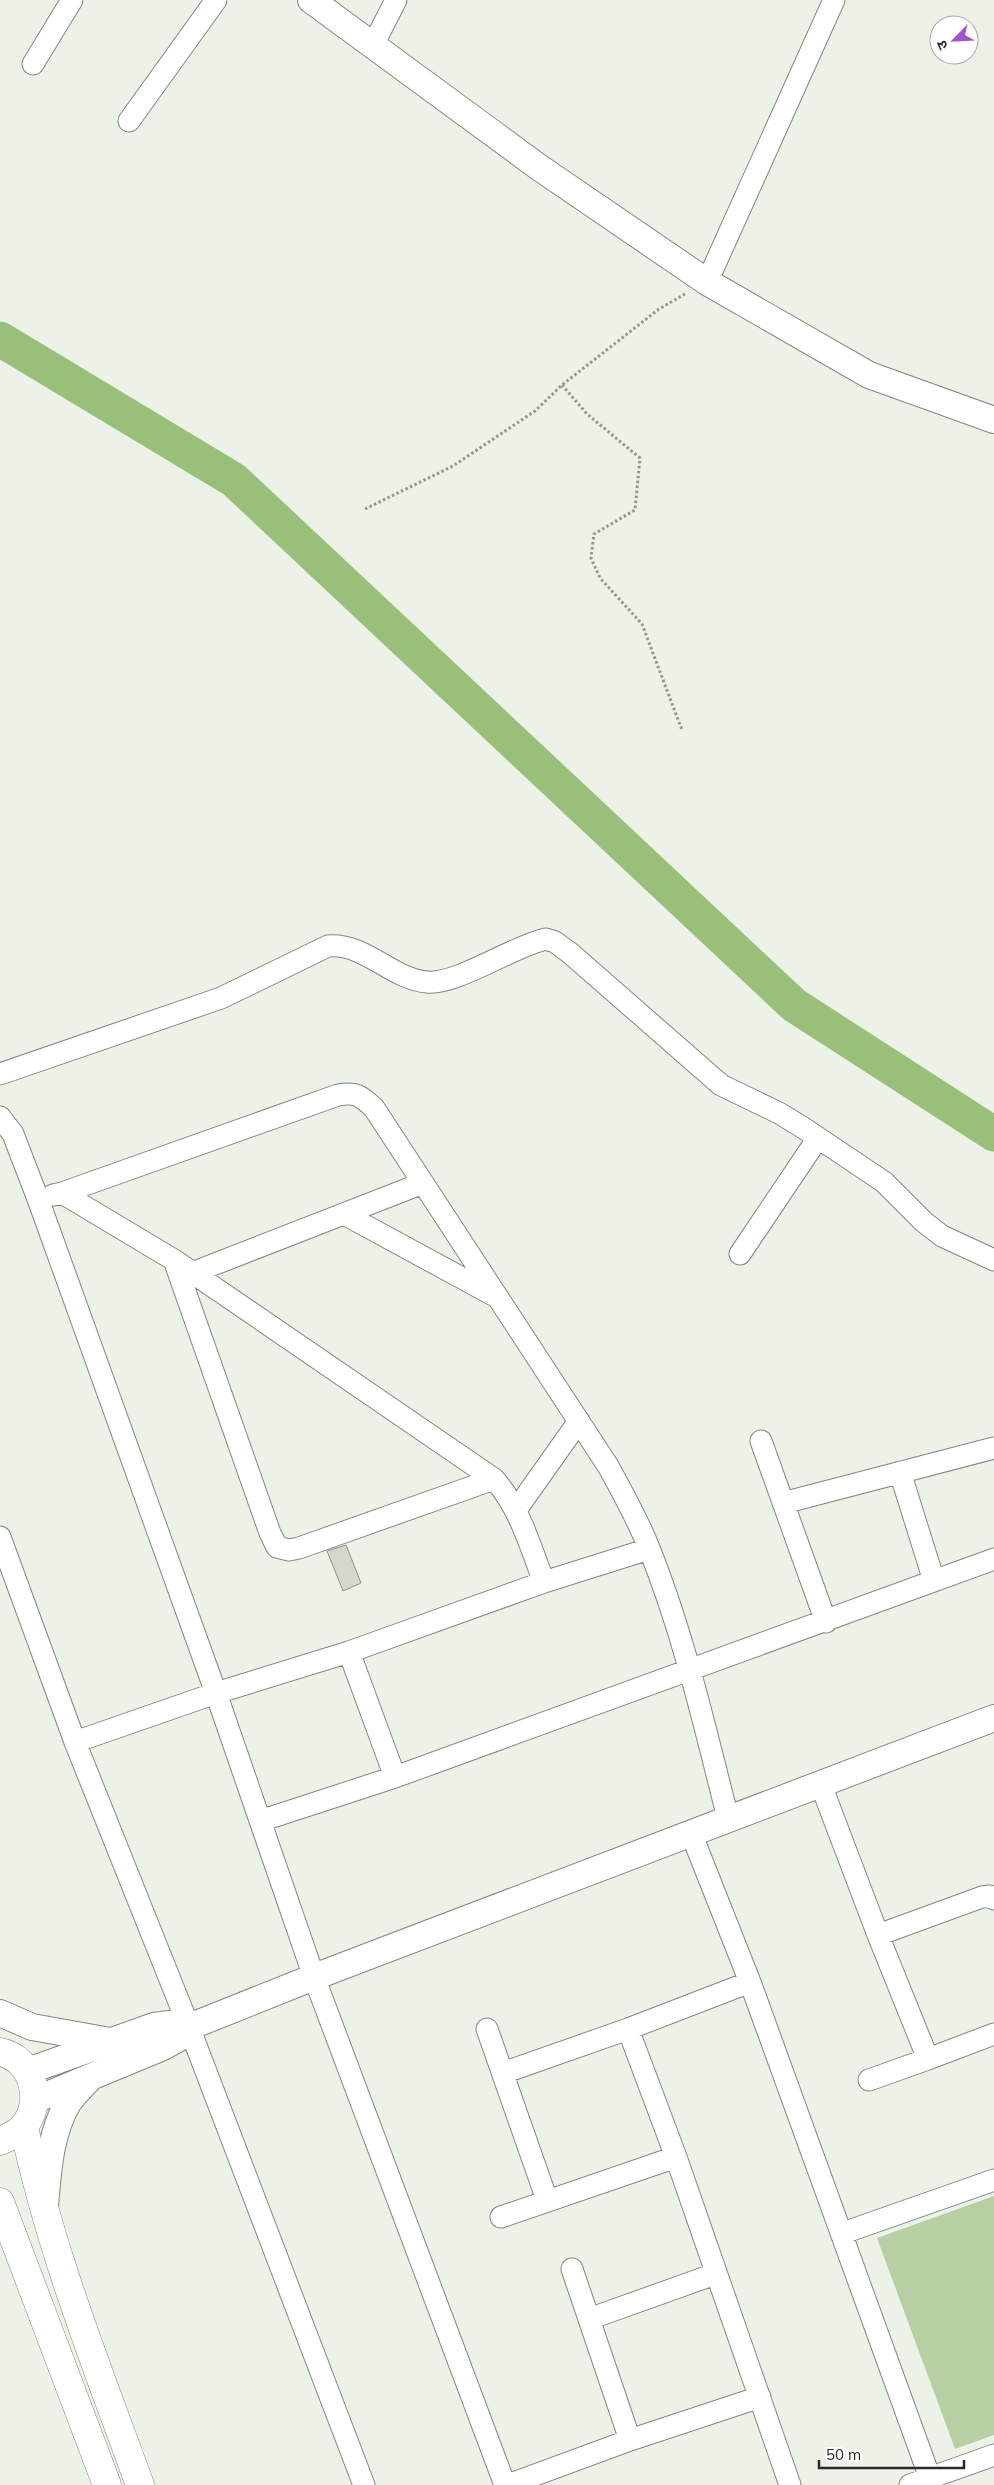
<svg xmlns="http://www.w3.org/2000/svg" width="994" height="2485" viewBox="0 0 994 2485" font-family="Mulish,'Noto Sans Devanagari',sans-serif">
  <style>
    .green { fill: #b6d0a3 }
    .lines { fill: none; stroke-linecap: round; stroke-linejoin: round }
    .river { stroke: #98c078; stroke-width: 35 }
    .building { fill: #d2d8ce; stroke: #8d9289 }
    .minor-casing { stroke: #83887f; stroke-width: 23 }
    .tertiary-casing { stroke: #83887f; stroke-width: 28 }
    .secondary-casing { stroke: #83887f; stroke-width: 29 }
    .path { stroke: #92978f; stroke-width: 3; stroke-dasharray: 2.5 2.5; stroke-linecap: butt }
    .minor { stroke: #fff; stroke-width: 21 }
    .tertiary { stroke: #fff; stroke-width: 26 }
    .secondary { stroke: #fff; stroke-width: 28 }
  </style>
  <rect width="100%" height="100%" fill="#ecf2e8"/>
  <path class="green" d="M994,2196V2435L955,2449L877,2238Z"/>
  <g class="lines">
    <path class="river" d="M0,339L234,480L794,1005L994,1134"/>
  </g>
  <path class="building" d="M346,1545L361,1583L343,1591L327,1551Z"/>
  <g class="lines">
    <defs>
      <path id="minor" d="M372,47L396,0
        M33,64L72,0
        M129,121L216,0
        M707,282L834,0
        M0,1074L221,998L328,946C366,943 391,979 427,982C457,985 513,946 546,939L555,942L570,953L721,1085L779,1113L802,1127L884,1182L924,1222L942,1236L994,1260
        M0,1117L13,1134L38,1199L216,1693L314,1977L505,2485
        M62,1193L338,1095C356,1092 360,1095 374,1108L608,1466C623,1493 638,1520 649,1548C684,1635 705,1728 728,1818
        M53,1195L62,1193L174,1260L494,1479C520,1508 530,1546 544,1582
        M344,1214L495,1296
        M740,1254L818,1138
        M174,1260L270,1533L277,1547L289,1550L299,1548L494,1479
        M192,1273L423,1183
        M761,1441L826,1622
        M900,1472L934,1581
        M783,1503L994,1448
        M516,1510L579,1421
        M0,1537L75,1742L189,2027L364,2485
        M349,1652L395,1777
        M75,1742L216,1693L349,1652L544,1582L649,1549
        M821,1785L878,1935L928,2059L994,2034
        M260,1821L395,1777L994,1559
        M691,1833L750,1982L930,2478
        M878,1935L982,1897L990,1896L994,1899
        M487,2029L547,2200
        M628,2029L676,2157L790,2485
        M503,2073L628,2029L750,1982
        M869,2080L928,2059
        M501,2217L676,2157
        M843,2233L994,2180
        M572,2269L630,2440
        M589,2319L715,2274
        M508,2485L630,2440L760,2397
        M910,2485L994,2455"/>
      <path id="tertiary" d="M311,0L540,168L707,282L869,375L994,420
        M0,2013L32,2027L110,2041
        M28,2071L154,2026L177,2023L189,2027
        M35,2100L163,2047L181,2037L189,2027L314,1977L994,1718
        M45,2206C48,2172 50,2133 68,2103C74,2094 82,2087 89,2079"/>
      <path id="secondary" d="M0,2052C33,2058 45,2103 23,2127C17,2134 9,2137 0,2141
        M24,2127C50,2250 97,2367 140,2485
        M0,2202L107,2485"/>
    </defs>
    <use href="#minor" class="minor-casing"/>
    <use href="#tertiary" class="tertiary-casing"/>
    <use href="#secondary" class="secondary-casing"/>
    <path class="path" d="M562,385L587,414L640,458L635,510L594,534L591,558L600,578L642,624L682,730
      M365,509L453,466L535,411L562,385L659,309L685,294"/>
    <use href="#minor" class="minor"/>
    <use href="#tertiary" class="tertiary"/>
    <use href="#secondary" class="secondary"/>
  </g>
  <g transform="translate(954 40) rotate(246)"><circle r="24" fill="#ffffff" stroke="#a9aaa8"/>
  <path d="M0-4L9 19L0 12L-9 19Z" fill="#a055c8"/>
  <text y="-8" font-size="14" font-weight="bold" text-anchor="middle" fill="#282a26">उ</text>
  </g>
  <path d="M819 2460v8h145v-8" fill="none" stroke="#282a26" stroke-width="2.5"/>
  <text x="826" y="2460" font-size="15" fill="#282a26" stroke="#ffffff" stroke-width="4" paint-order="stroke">50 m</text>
</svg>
